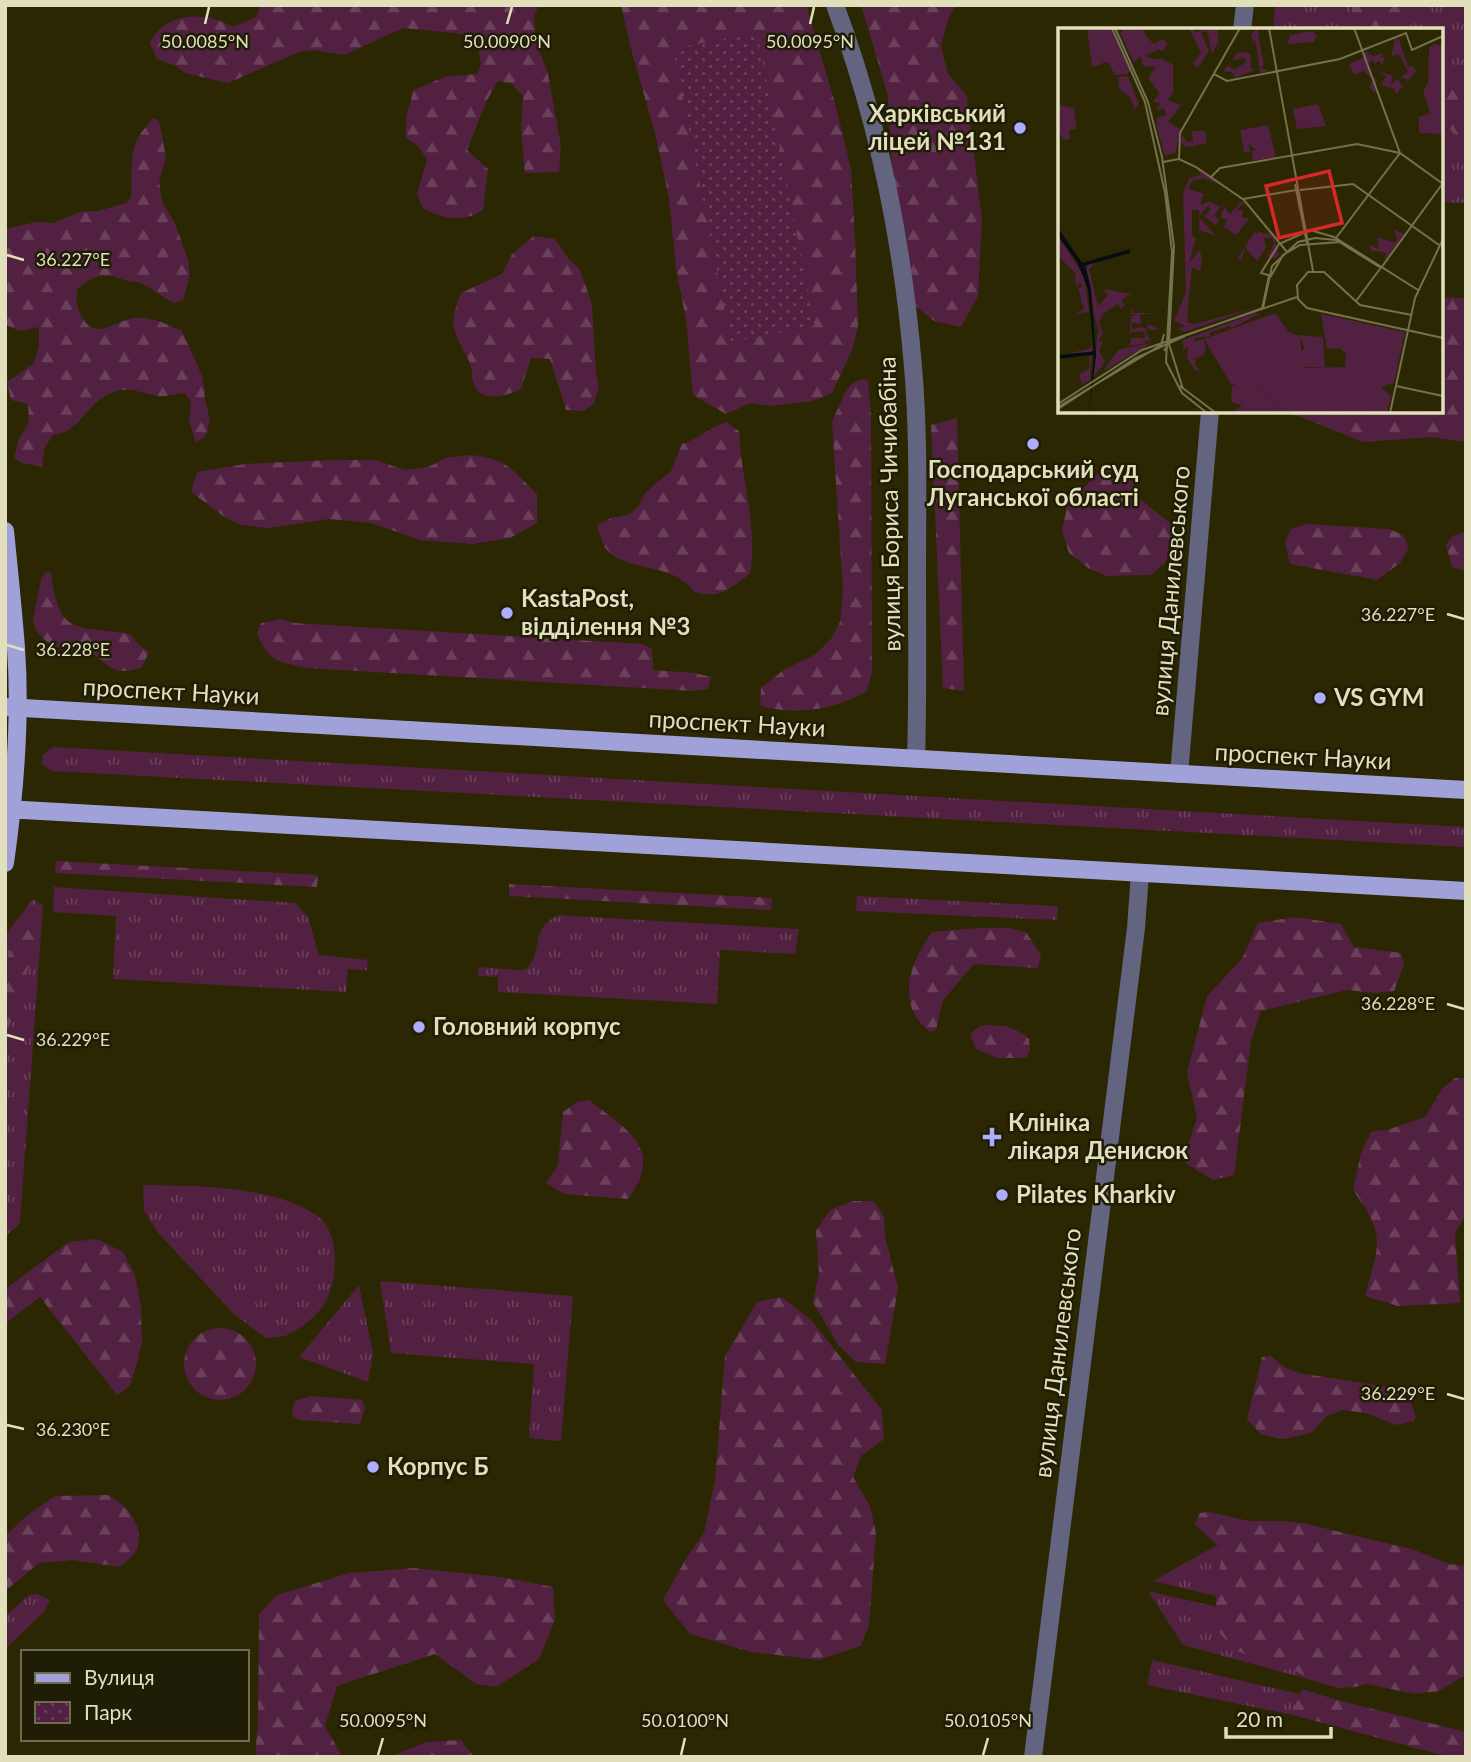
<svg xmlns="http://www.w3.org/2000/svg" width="1471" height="1762" viewBox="0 0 1471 1762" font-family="Lato,sans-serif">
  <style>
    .grass { fill: url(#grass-tufts) }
    .forest { fill: url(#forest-firs) }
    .park { fill: url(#park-dots) }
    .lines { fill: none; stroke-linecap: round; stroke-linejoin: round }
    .minor { stroke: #63647f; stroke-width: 18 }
    .major { stroke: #a0a1d9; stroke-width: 18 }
    .ticks { fill: none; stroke: #e2dfbd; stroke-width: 2.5 }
    .poi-dot { fill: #adaefb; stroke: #201d07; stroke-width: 2.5 }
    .labels { text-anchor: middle; stroke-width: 5; stroke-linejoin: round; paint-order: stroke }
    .poi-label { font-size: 24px; font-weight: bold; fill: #e2dfbd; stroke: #201d07; text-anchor: start }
    .street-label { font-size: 24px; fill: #e2dfbd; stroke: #201d07 }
    .inset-river { fill: none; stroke: #040e12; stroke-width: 3.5 }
    .inset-road { fill: none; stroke: #74714d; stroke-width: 2 }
    .view { fill: #d62828; fill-opacity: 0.15; stroke: #d62828; stroke-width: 3.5 }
    .inset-edge { fill: none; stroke: #e2dfbd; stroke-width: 3.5 }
    .ticks-label { font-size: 18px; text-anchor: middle; fill: #e2dfbd; stroke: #201d07; stroke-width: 5; stroke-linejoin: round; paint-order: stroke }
  </style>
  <defs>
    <pattern id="grass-tufts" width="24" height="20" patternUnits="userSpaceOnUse" patternTransform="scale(1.75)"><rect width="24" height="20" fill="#522041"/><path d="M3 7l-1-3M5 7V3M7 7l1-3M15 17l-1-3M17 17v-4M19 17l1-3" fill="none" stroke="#6b405a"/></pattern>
    <pattern id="forest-firs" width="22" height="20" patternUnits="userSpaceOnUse" patternTransform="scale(1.75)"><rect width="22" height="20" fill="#522041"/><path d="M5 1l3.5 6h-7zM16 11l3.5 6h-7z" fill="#6b405a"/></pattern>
    <pattern id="park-dots" width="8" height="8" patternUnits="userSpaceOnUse" patternTransform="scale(1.75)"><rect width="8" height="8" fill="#522041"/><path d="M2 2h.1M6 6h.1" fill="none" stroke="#6b405a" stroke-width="1.8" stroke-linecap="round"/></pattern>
  </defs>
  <rect width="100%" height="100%" fill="#2b2702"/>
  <path class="grass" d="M1275,5H1466V203L1441,202V30H1273Z
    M53,747L1466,827V847L52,771L42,764L43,755Z
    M54,887L295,903L308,917L319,955L368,960L367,970L348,969L346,992L113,979L116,916L53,912Z
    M857,896L1058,906L1057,920L856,911Z
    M33,899L43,906L20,1223L5,1237V939L9,930Z
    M560,915L572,916L799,929L795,954L720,950L717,1004L498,992V977L478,976L479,967L520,970L527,969C543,952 530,925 560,915Z
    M143,1185C195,1186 272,1185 316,1215C340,1230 338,1277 327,1299C321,1313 301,1329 287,1335C281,1338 273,1337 266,1338L234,1314L159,1234L144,1211Z
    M380,1281L573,1296L561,1441L529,1438L534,1364L391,1353Z
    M359,1285L373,1354L368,1382L299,1357Z
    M1217,1545L1238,1547L1228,1599L1153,1581Z
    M1148,1591L1226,1609L1242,1631L1311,1680L1183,1645Z
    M37,1594L50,1600L45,1611L5,1649V1616L29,1595Z
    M1152,1660L1299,1694L1293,1715L1147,1685Z"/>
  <path class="forest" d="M261,5H539L534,16L536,42L548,74L561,146L559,172L525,173L521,128L523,96L512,84L498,81L487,100L467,150L488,169L483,210C463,223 443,219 423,208L417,194L427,159L417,145L406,138C405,120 408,106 414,90L444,77L477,74L481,64L475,35L403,28L344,55L313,50L299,52L228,83L185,73L176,66L157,59L150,43C165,11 206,11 233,27L256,17Z
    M621,5H806L835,103L851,169L855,240L858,327L852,350L832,393L813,401L771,406L751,403L726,414L693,395L686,320L676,268L669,199L656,137L630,45Z
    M861,5H956L948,19L941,46L948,74L967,96L982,220L978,296L961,327L934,321L911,302L892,166L888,96Z
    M1354,5H1423L1416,8L1410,30H1348Z
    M1466,72V135H1457L1441,122C1441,100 1453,87 1466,72Z
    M154,118L159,121L166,157L159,182L162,202L175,223L188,260L190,274L183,300L174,303C163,298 150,286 140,283C135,281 129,282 124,280C103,272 95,275 78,288C76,299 76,305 81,315C94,343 114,321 134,318C150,316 167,324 182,331L203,378L205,399L210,420L206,435L196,443L189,421L191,403L185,393C176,394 166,397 157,396C139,393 129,385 109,394C88,403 78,434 53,435L45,447L42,467L22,463L14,458L19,439L29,422L28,404L11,400L7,382L34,363L39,344V327L19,331L5,324V229L36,222L53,223L80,212L98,211L126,203L131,197C134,161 125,146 154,118Z
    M534,236L555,239L567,257L580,270L592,304L596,372L599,387L594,403L584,411L566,410L550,359L531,358L521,389C507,396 478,404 473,382C471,375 473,368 469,361C454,331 447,327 461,293L502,274L512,254Z
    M1441,297L1466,298V442L1431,437L1363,442L1301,417L1278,411H1441Z
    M864,379L868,381L871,414L872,672L867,691C837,709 794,717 760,705L761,688L785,669L816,654L831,639L840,622L843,591L832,422L846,390L854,382Z
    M957,418L964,691L943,688L931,425Z
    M726,422L739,431C741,479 758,526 750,574C728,589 722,599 694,592C673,560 622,574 604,546C601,540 599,531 597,525L611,518L628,515L638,507L645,493L671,471L682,444C698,439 710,427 726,422Z
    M470,455C507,458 512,470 537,494V523L510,538L473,544L420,540L371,523L329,519L269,528L241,525L223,516L191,492L197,472L245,464L335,460H376L405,470L428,467L446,458Z
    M1112,470L1131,474L1135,495L1174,526L1166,561L1151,575L1107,576L1088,568L1069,553L1062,531L1069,497L1081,491L1100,471Z
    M1306,524L1389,529L1403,535L1409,548L1400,563L1377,580L1290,564L1285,542L1291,529Z
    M1466,532V571L1452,567L1446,545L1452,536Z
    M46,572L51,573C59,637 75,625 130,634L139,645L149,652L142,667C109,679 109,661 86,650C81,648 75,650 70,650C54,650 35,636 33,620L41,579Z
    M282,619L294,623L643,644L652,649L653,670L695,673L711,677L708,689L693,691L306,668C276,661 270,662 257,634L261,623Z
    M56,861L318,875L317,887L55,873Z
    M509,884L772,898L771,910L509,896Z
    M29,917L36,924L34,950L11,1022L5,1032C5,987 0,954 29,917Z
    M1295,917L1341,924L1354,947L1401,953L1404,964L1394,991L1376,993L1347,990L1261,1011L1251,1041L1234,1175L1213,1180L1185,1163L1188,1145L1197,1118L1187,1072L1207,996L1242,959L1258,923Z
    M977,928H1009L1026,932L1041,955L1038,968L974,964L943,1000L936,1030L930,1032C894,1003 910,963 932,932Z
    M990,1025C1006,1026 1017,1028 1029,1039L1030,1049L1027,1058H997L976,1049L970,1034L980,1026Z
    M1455,1078H1466V1214L1455,1233L1460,1303L1398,1306L1365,1296C1379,1243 1387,1237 1353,1190L1361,1153L1371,1132L1390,1129L1425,1117L1442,1089Z
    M589,1100C625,1129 666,1148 628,1199L564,1194L546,1183L558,1165L563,1112L577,1102Z
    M853,1201H874L884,1217L885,1236L898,1288L885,1364L856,1362L838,1345L813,1302L819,1273L816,1231L830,1210Z
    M97,1239L123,1252L135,1275L141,1307L142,1342L137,1363L130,1386L117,1395L40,1297L5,1324V1289L69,1242Z
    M782,1297L812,1321L882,1410L884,1439L861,1456L853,1477L870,1506L876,1533L869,1625L861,1646L818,1660L751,1652L690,1634L663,1600L687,1557L704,1533L715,1480L725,1356L757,1302Z
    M184 1364a36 36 0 1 1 72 0a36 36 0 1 1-72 0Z
    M1271,1356L1284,1367L1299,1373L1388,1387L1409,1397L1416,1417L1414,1421L1396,1425L1366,1413L1343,1410L1327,1416L1311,1433L1284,1439L1262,1435L1247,1419L1262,1357Z
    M311,1396L362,1400L365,1408L360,1424L299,1420L293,1416L292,1409L295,1401Z
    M108,1495C127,1504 147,1529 136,1551C133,1557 125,1562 120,1567L72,1560L39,1563L5,1591V1536L30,1513L55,1496Z
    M1209,1512L1249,1521H1284L1307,1524L1415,1550L1449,1564L1466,1566V1675L1439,1691L1415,1694L1367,1684L1355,1687L1338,1688L1311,1680L1296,1671L1236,1651L1216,1629V1588L1223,1551L1195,1524L1200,1513Z
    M414,1568L501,1577L553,1587L555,1620L539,1659L496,1687L476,1684L435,1654L337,1686L325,1726L342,1756H392L426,1742L461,1740L474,1757H255L258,1722L259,1614L277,1595L349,1573Z
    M1302,1689L1337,1700L1466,1732V1757H1449L1293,1715L1296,1702Z"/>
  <path class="park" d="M757,32L815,326L731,342L673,49Z"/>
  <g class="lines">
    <path class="minor" d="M835,5C878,120 903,245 913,367C919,435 917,505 917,573C917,635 918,697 916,759
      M1242,30L1245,5
      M1179,774L1210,411
      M1033,1757L1136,928L1140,873"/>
    <path class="major" d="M5,531C9,570 13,609 16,648C21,719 15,792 5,863
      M5,707L1466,790
      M5,809L1466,891"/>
  </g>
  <path class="ticks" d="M205,24L209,7M507,24L512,7M810,24L814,7M7,255L24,260M1447,614L1464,619M7,645L24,650M1447,1004L1464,1009M7,1035L24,1040M1447,1394L1464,1399M7,1425L24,1429M378,1755L383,1738M681,1755L685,1738M983,1755L988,1738"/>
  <g class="poi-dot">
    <circle cx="1020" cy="128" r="7"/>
    <circle cx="1033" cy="444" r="7"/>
    <circle cx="507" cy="613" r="7"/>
    <circle cx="1320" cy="698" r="7"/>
    <circle cx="419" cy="1027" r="7"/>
    <path d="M988.5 1126.5h7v7h7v7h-7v7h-7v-7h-7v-7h7z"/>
    <circle cx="1002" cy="1195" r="7"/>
    <circle cx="373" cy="1467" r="7"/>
  </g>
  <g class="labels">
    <g class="poi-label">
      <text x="1006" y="122" text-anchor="end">Харківський<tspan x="1006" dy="28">ліцей №131</tspan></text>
      <text x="1033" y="478" text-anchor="middle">Господарський суд<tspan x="1033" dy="28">Луганської області</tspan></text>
      <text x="521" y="607">KastaPost,<tspan x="521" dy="28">відділення №3</tspan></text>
      <text x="1334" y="706">VS GYM</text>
      <text x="433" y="1035">Головний корпус</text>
      <text x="1008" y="1131">Клініка<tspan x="1008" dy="28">лікаря Денисюк</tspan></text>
      <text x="1016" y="1203">Pilates Kharkiv</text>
      <text x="387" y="1475">Корпус Б</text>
    </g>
    <g class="street-label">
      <text transform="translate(890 504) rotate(-91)" y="8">вулиця Бориса Чичибабіна</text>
      <text transform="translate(1171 591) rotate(-85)" y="8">вулиця Данилевського</text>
      <text transform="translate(171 692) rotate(3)" y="8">проспект Науки</text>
      <text transform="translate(737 724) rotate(3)" y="8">проспект Науки</text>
      <text transform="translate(1303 757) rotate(3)" y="8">проспект Науки</text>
      <text transform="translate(1058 1353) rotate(-83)" y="8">вулиця Данилевського</text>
    </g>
  </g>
  <g transform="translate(1058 28)">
    <rect width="385" height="385" fill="#2b2702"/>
    <path d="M131,0L138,4L159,0L161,13L154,26L149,3L143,5L151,23L140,40L135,35L143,25ZM103,30L115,37V65L109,72L123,77L110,94L123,101L117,125L107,128L98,97L99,90L108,87L106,80L99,82L102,75L95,74L101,65L90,50L101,40L82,36ZM74,278L75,285H96L82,287L83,296L74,295V301L83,299L93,302L89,299L90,296L103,302H87L93,314L83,311L89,315L71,318L73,310H87L86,303L72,305L73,288L80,287L73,286Z" fill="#522041"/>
    <path d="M67,0H80L96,16L104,11L110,15L105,23L116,31L101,21L87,28L114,38L104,45L108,52L112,43L115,56L107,76L115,82L118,78L111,73L121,77L114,90L112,81L102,80V75L95,73L102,68L92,46L100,37L86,39L82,28L76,35L62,5ZM199,0L206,38L202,39L211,43L202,45L198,14L196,12L195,17L193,7ZM337,11H341L350,39L355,38L358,44L338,66L337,61L323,57L328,48L320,44L334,47L333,56L340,51L344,58L350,52L343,49L350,44L341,26L333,28ZM307,23L315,28L327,25L322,29H327L324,39L322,33L315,35V30L310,37L318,53L317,65L311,59L315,52L305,43L296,47L291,36L305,30ZM187,24L193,27L192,39L197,42L177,50L174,44L165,43L170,37L176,42L188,34L187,30L175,32L178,25ZM0,77L16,80L19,101L11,102L12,111L5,112L0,101ZM127,100L125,108L129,114L135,113L134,103H147L149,115L128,119L122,114ZM137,139L161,156L145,150L134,153L131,161L146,166L142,177L151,173L163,179L156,187L162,192L157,197L146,188L153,181L150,178L141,189L157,207L141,202V182H134V208L138,210L131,235L142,222L144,232L142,243L134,239L129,290L130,295H137L130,298L199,279L127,304L120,301L128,298L116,293L128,264L125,165L131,150L143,147ZM162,172L172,186L183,174H185L189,178L185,175L178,184L185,181L184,190H192L178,207L166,199L169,192L162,189L166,180ZM335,201L346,206L326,233L328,226L322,223L304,224L314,223L310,217L321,221L319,209L337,215L339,210ZM197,203L200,209L199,204L213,206L217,212L221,227L217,231L210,228L201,243L216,216L214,210H206L208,220L199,233L187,220L184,231L179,232ZM0,208L26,248L31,284L17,286L26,281L20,261L24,258L22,254L18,260L17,245L2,230ZM30,235H37L31,241L40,278L50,268L45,261L73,266L63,272L67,277L62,281L60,276L45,286L41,295L45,306L40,312L45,314L41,323L47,334L35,350L40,303L27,244ZM197,285L201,286L174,300L171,298L151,305L153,308L137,310L136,314L145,311L148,319L146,327L134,332L139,331L136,335L142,343L137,342L129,330L130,319L125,323V312ZM93,315L46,343V342L60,322ZM34,316L32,352L24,357L21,346L32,340L31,327L12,325L31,321Z" fill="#522041"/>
    <path d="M44,0H53L73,43L69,46L57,47L50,34L44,35L42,16H49ZM75,0H84L95,20L74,29L63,6ZM260,76L268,98L239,101L235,81ZM210,97L218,129L195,133L194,123L198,122L190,116L192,124H186L182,102ZM217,285L231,304L242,308L245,340L287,339L288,326L282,320L269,321L263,286L347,304L336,355L323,359L333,368L329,385H226L206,366L205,357L173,356L146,311Z" fill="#522041"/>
    <path d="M29,0L48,2L54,26L48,28L49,16H42L44,36L34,39ZM254,3L259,8L256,14L230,16L232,7ZM377,16L385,18V106L361,105V89L372,85L365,62L370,56L371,19ZM70,48L81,76L77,81L72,69L61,61L60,49ZM260,78L261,95L243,98L241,87ZM241,307L265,309L267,339H242L241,323L247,321ZM182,353L205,357L206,366L226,385H175L184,377L173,374L174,358Z" fill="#522041"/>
    <path d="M0,200L28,240L33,261L38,328L31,385L36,325L30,261L19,234L0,208Z" fill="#040e12"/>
    <path class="inset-river" d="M23,237L72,223M0,329L37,325"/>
    <path class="inset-road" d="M54,0L87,74L107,165L114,224L108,334L124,365L149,385M57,0L90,74L104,129L116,218L111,316L125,361M211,0L255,243M296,0L342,125M156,46L169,53L282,31L348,5L354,22L385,8M121,131L122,105L182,0M105,134L121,131L138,139L186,172L229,224M153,149L162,140L299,116L342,125L385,156M237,156L249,215M242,162L295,156L381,217M185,171L238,162M278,210L342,125M282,214L242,217L225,227L213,248L203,245L221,216L252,202L276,209L360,262M298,273L322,241M204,281L211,248M354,287L302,277L266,244H250L239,257L240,271L249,280L385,310M106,323L112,313L205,280L214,238L240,214L257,210L278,212L323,240L385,155M122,358L158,385M338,358L385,368M0,376L84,322L239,269M0,379L103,317L106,306M0,381L78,330L127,308M332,385L357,270L385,211"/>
    <path class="view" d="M271,143L284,195L221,210L208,158Z"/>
    <rect width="385" height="385" class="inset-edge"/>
  </g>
  <g class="ticks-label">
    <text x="205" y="48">50.0085°N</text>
    <text x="507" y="48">50.0090°N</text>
    <text x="810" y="48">50.0095°N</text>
    <text x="73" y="266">36.227°E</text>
    <text x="1398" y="621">36.227°E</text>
    <text x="73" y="656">36.228°E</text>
    <text x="1398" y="1010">36.228°E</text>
    <text x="73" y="1046">36.229°E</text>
    <text x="1398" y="1400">36.229°E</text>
    <text x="73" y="1436">36.230°E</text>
    <text x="383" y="1727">50.0095°N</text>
    <text x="685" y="1727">50.0100°N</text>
    <text x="988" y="1727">50.0105°N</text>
  </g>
  <rect width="1471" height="1762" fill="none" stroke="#e2dfbd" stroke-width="14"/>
  <rect x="21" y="1650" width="228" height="91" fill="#201d07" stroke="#6e6b50" stroke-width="2"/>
  <rect x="35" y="1673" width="35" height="10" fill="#a0a1d9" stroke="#6e6b50" stroke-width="2"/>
  <text x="84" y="1685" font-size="21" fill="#e2dfbd">Вулиця</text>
  <rect x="35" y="1702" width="35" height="21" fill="url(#park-dots)" stroke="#6e6b50" stroke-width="2"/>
  <text x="84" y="1720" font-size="21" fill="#e2dfbd">Парк</text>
  <path d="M1226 1727v10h105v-10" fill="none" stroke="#e2dfbd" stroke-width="3.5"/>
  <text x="1236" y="1727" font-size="21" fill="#e2dfbd" stroke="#201d07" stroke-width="5" paint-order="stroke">20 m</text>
</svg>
